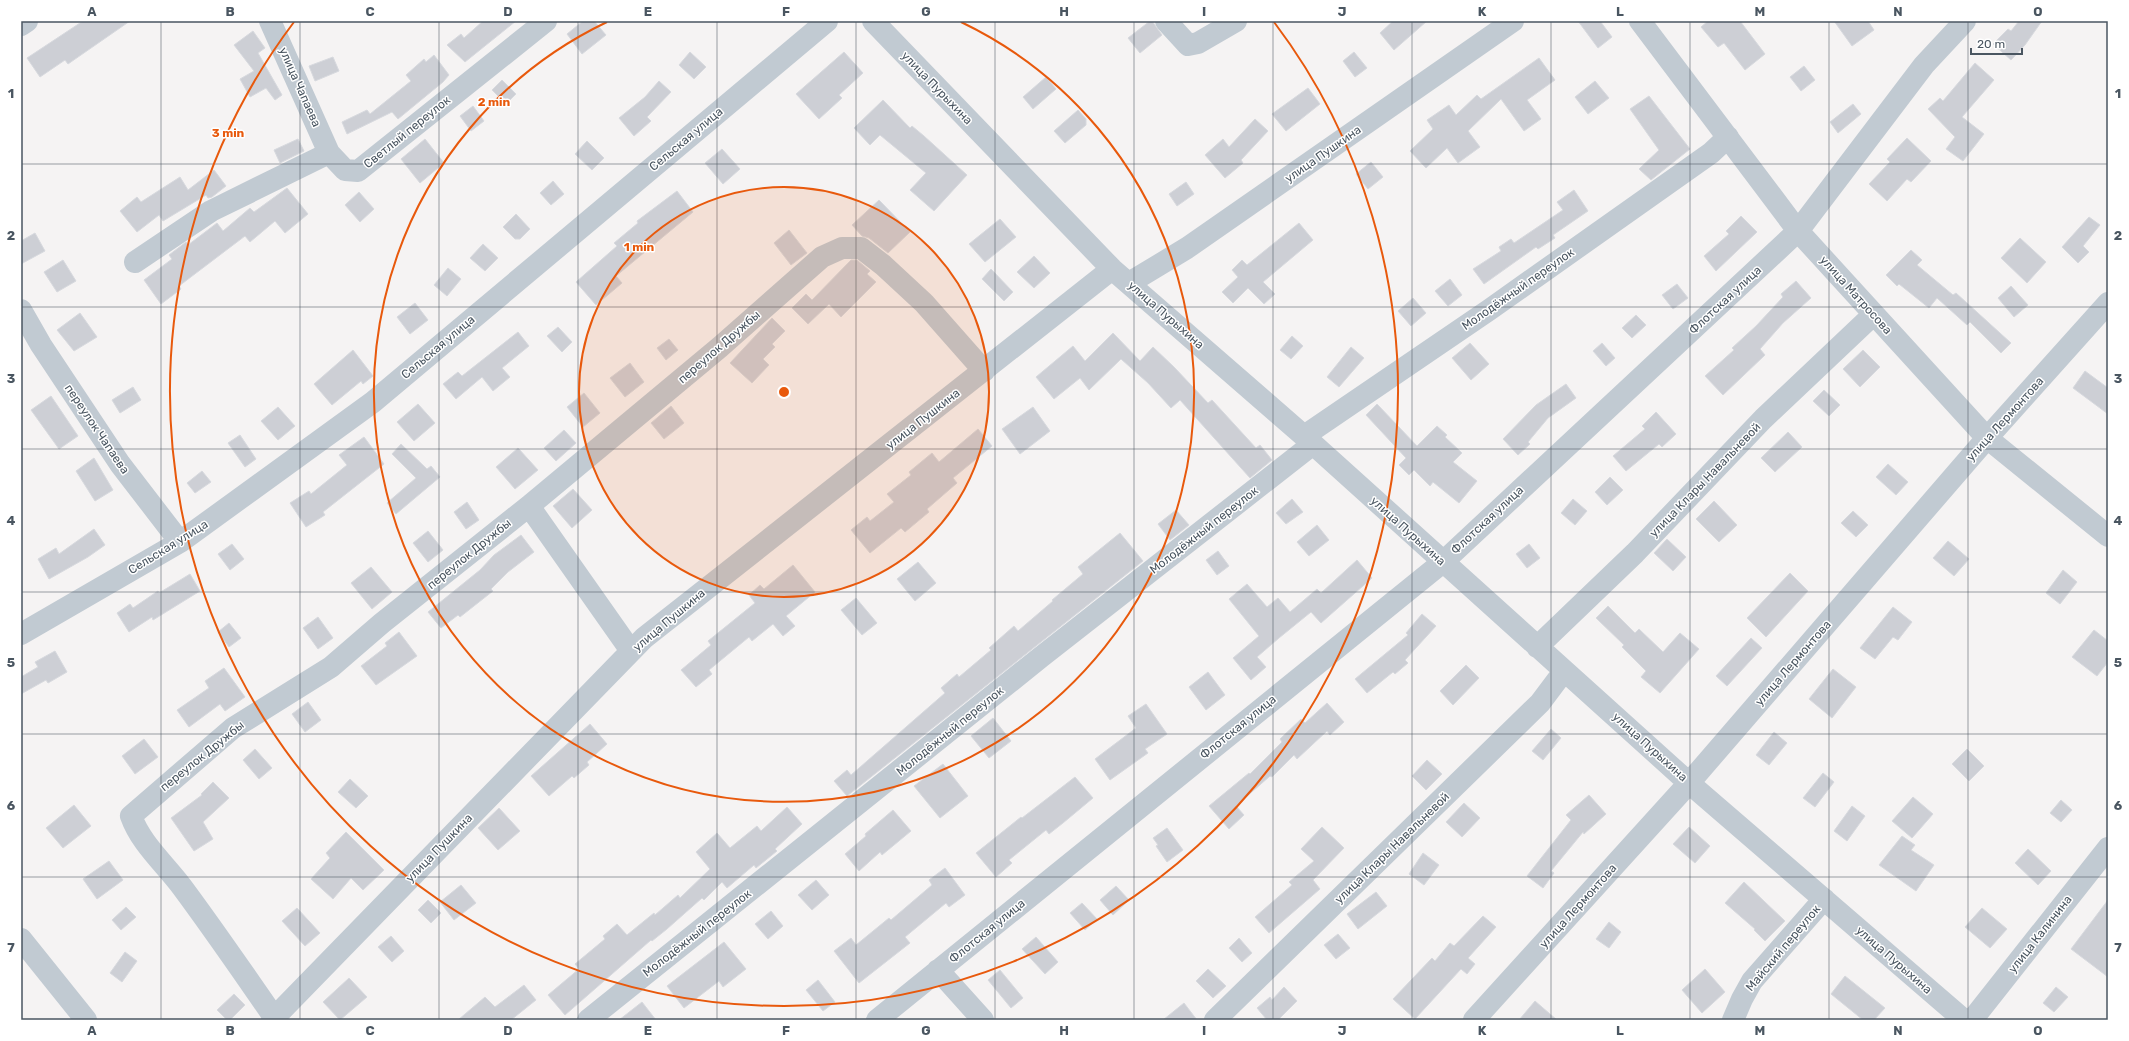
<svg xmlns="http://www.w3.org/2000/svg" width="2129" height="1041" viewBox="0 0 2129 1041" font-family="Rubik,sans-serif">
  <style>
    .building { fill: #cdcfd5; stroke: #d7d9de }
    .lines { fill: none; stroke-linecap: round; stroke-linejoin: round }
    .minor { stroke: #c1cad2; stroke-width: 22 }
    .grid { fill: none; stroke: #4a5661; stroke-width: 1; stroke-opacity: 0.55 }
    .ring { fill: none; stroke: #e8590c; stroke-width: 2 }
    .labels { text-anchor: middle; stroke-width: 3; stroke-linejoin: round; paint-order: stroke }
    .street-label { font-size: 12px; fill: #4a5661; stroke: #fff }
    .centre { fill: #e8590c; stroke: #fff; stroke-width: 2 }
    .ring-label { font-size: 12px; text-anchor: middle; font-weight: bold; fill: #e8590c; stroke: #fff; stroke-width: 3; stroke-linejoin: round; paint-order: stroke }
    .neatline { fill: none; stroke: #4a5661; stroke-width: 1.5 }
    .grid-label { font-size: 13px; text-anchor: middle; font-weight: bold; fill: #4a5661 }
  </style>
  <rect width="100%" height="100%" fill="#f5f3f3"/>
  <path class="building" d="M83,21H130L68,64L65,60L40,77L27,58Z
    M483,21H516L465,62L447,45L461,34L464,38Z
    M583,21H594L606,35L582,54L567,34Z
    M1150,21H1152L1162,35L1140,53L1128,38Z
    M1393,21H1427L1394,50L1380,33Z
    M1578,21H1600L1612,37L1598,48Z
    M1708,21H1740L1765,54L1745,70L1724,43L1718,47L1701,27Z
    M1834,21H1868L1874,30L1852,46Z
    M2019,21H2042L2025,45L2011,60L1993,44L2008,29L2011,31Z
    M253,31L265,48L258,53L282,95L275,100L266,88L250,97L240,79L254,71L234,45Z
    M690,52L706,67L694,79L679,65Z
    M844,52L863,73L839,95L842,98L819,119L796,94Z
    M1354,52L1367,68L1355,77L1343,61Z
    M434,55L449,75L443,82L398,119L392,112L347,134L342,122L367,110L370,114L411,81L406,75L424,59L426,62Z
    M333,57L339,71L315,81L309,66Z
    M1539,58L1555,80L1527,100L1541,119L1524,131L1501,99L1468,131L1480,147L1458,163L1447,148L1426,168L1410,151L1433,129L1427,120L1449,105L1456,115L1477,95L1481,99Z
    M1975,63L1994,80L1962,117L1984,134L1963,161L1946,149L1955,137L1928,109L1940,98L1943,101Z
    M1804,66L1815,80L1801,91L1790,77Z
    M1046,77L1056,89L1033,109L1023,97Z
    M502,80L516,94L506,104L492,90Z
    M659,81L671,92L647,117L651,121L634,136L619,118L645,97Z
    M1595,81L1609,98L1588,114L1575,97Z
    M1308,88L1320,104L1286,131L1272,114Z
    M1649,96L1690,149L1651,180L1639,169L1659,150L1630,109Z
    M883,100L910,128L912,126L924,136L967,175L934,211L910,190L926,173L880,135L870,145L854,128Z
    M1853,104L1861,114L1838,133L1830,122Z
    M473,106L484,121L471,131L460,116Z
    M1078,110L1086,119V125L1065,143L1054,131Z
    M1255,119L1268,131L1241,160L1243,163L1225,178L1205,155L1223,139L1229,147Z
    M1907,138L1931,161L1911,182L1907,179L1887,201L1869,184L1890,162L1887,159Z
    M298,139L304,151L280,163L274,150Z
    M425,139L444,163L420,183L401,159Z
    M587,141L604,158L592,170L575,154Z
    M722,149L740,169L723,184L705,163Z
    M1371,162L1383,177L1368,189L1356,174Z
    M214,170L226,186L212,197L208,198L206,195L163,221L159,215L137,232L120,211L137,197L141,202L180,177L188,190Z
    M553,181L564,194L551,205L540,193Z
    M1186,182L1194,194L1177,206L1169,194Z
    M287,188L308,214L285,233L275,221L250,242L245,236L179,286L181,289L161,304L144,280L172,259L169,255L186,242L188,245L217,223L223,231L250,208L254,212Z
    M1574,190L1588,211L1553,235L1555,238L1538,249L1536,247L1484,284L1473,269L1501,251L1499,247L1511,239L1514,243L1563,210L1557,202Z
    M677,191L693,212L616,276L622,283L596,305L576,282L617,246L614,243L638,223L637,221Z
    M359,192L374,209L360,222L345,205Z
    M879,200L910,232L888,253L869,238L862,236L852,225Z
    M516,214L530,229L520,239H515L503,227Z
    M1741,216L1757,232L1716,271L1704,256L1729,234L1726,231Z
    M2089,217L2100,225L2083,246L2089,252L2078,263L2062,247Z
    M1000,219L1016,237L985,262L969,244Z
    M1299,223L1313,240L1263,282L1275,294L1264,304L1248,288L1233,303L1222,292L1238,277L1232,270L1242,260L1247,265Z
    M789,230L807,253L791,265L774,243Z
    M35,233L45,251L21,264V241Z
    M2020,238L2046,262L2027,283L2001,258Z
    M483,244L498,258L485,271L470,258Z
    M1911,250L1922,260L1917,265L1953,295L1956,293L2011,343L2001,353L1970,322L1967,325L1937,298L1929,308L1899,284L1897,286L1886,275Z
    M1034,256L1050,273L1034,288L1017,272Z
    M63,260L76,281L57,292L44,272Z
    M851,260H857L870,271L867,274L876,282L841,317L829,304L808,324L792,308L806,294L812,300Z
    M448,268L461,279L447,296L434,285Z
    M991,269L1013,292L1004,301L982,279Z
    M1450,279L1462,295L1448,306L1435,291Z
    M1796,281L1811,298L1783,323L1760,349L1765,355L1723,395L1705,376L1734,350L1732,348L1756,326L1783,297L1781,294Z
    M1677,284L1688,298L1673,309L1662,295Z
    M2011,286L2028,305L2014,317L1998,298Z
    M1413,298L1426,313L1411,326L1398,311Z
    M415,303L428,320L410,334L397,317Z
    M80,313L97,337L74,351L57,330Z
    M1636,315L1646,325L1632,338L1622,328Z
    M772,318L785,331L772,344L775,347L763,359L769,365L752,383L730,363Z
    M558,327L572,342L562,352L547,336Z
    M518,332L529,346L502,368L510,377L493,391L482,377L456,399L443,384L458,372L462,376Z
    M1113,333L1140,361L1153,347L1174,367L1208,403L1212,400L1256,448L1260,445L1272,460L1250,478L1180,400L1171,408L1148,383L1121,359L1089,390L1080,378L1054,399L1036,377L1073,346L1085,361Z
    M1292,336L1303,346L1291,359L1280,350Z
    M669,339L678,350L666,360L657,348Z
    M1470,343L1489,364L1471,380L1452,358Z
    M1602,343L1615,358L1606,366L1593,351Z
    M1351,347L1364,358L1339,387L1327,377Z
    M353,350L373,376L363,384L361,381L332,405L314,384Z
    M1863,350L1880,367L1860,387L1843,369Z
    M630,363L644,382L625,397L610,378Z
    M2085,371L2108,388V414L2073,388Z
    M1566,384L1576,398L1548,418L1528,442L1530,444L1518,455L1503,439L1536,405Z
    M133,387L141,400L120,413L112,400Z
    M1824,390L1840,405L1829,416L1813,401Z
    M584,393L600,413L583,427L567,407Z
    M51,396L78,436L59,449L31,410Z
    M418,404L435,423L414,441L397,422Z
    M1377,404L1417,446L1437,426L1447,435L1445,437L1462,453L1453,462L1477,481L1459,503L1433,482L1430,486L1414,470L1409,475L1399,465L1406,458L1366,415Z
    M671,406L684,423L664,439L651,423Z
    M278,407L295,426L278,440L261,421Z
    M1033,407L1050,431L1020,454L1002,429Z
    M1656,412L1676,434L1662,447L1659,444L1626,471L1613,456L1645,429L1642,426Z
    M978,429L992,446L953,478L957,483L927,509L929,512L905,532L901,528L870,553L851,530L867,517L870,521L894,502L887,494L911,475L909,472L932,453L939,462Z
    M564,430L576,443L556,461L544,448Z
    M1788,432L1802,447L1775,472L1761,458Z
    M240,435L256,459L245,467L228,443Z
    M364,437L384,464L323,512L325,515L306,527L290,503L309,491L311,494L347,465L339,455Z
    M401,444L427,469L431,466L440,477L396,514L387,503L416,478L392,454Z
    M518,448L538,470L515,489L496,467Z
    M94,458L113,490L95,501L76,471Z
    M1888,464L1908,482L1896,495L1876,477Z
    M202,471L211,482L195,493L187,483Z
    M1610,477L1623,490L1607,505L1595,492Z
    M573,489L592,510L572,528L553,506Z
    M1292,499L1303,512L1286,524L1276,513Z
    M1573,499L1587,511L1575,525L1561,513Z
    M1714,501L1737,525L1719,542L1696,519Z
    M467,502L479,520L466,529L454,512Z
    M1176,510L1189,525L1170,540L1158,524Z
    M1853,511L1868,525L1856,537L1841,523Z
    M1317,525L1329,540L1309,556L1297,542Z
    M94,529L105,545L88,557L49,579L38,559L56,548L59,554Z
    M428,531L443,550L428,562L413,543Z
    M1120,533L1143,561L847,796L834,781L847,770L851,775L945,693L941,688L957,674L959,677L991,650L989,648L1014,626L1018,631L1053,601L1052,600L1083,574L1078,567Z
    M521,535L534,552L508,572L491,589L493,591L460,617L458,615L441,628L428,612L480,570L494,555Z
    M1667,539L1686,557L1673,571L1654,553Z
    M1948,541L1969,559L1954,576L1933,558Z
    M232,544L244,559L230,570L218,554Z
    M1529,544L1540,558L1527,568L1516,554Z
    M1218,551L1229,566L1217,575L1206,560Z
    M1357,560L1372,578L1321,623L1311,612L1279,638L1257,657L1266,667L1251,680L1233,658L1259,636L1229,599L1247,584L1267,607L1278,598L1290,612L1317,589L1321,593Z
    M918,562L936,583L915,601L897,579Z
    M793,565L815,592L786,616L795,626L783,636L773,624L752,641L749,637L709,670L712,674L696,687L681,670L711,645L708,641L755,603L749,595L760,585L764,589Z
    M371,567L392,592L372,609L351,583Z
    M2063,570L2077,582L2060,604L2046,593Z
    M1790,573L1808,591L1766,637L1747,618Z
    M190,574L200,591L153,620L152,617L129,632L117,613L130,604L133,608L158,591L159,593Z
    M856,598L877,623L862,635L841,610Z
    M1608,606L1635,633L1639,629L1663,652L1680,633L1699,649L1660,693L1641,677L1646,671L1622,647L1624,645L1596,618Z
    M1893,607L1912,622L1898,640L1893,637L1875,659L1860,648Z
    M1422,614L1436,626L1405,660L1408,663L1395,674L1393,672L1367,693L1355,679L1408,635L1406,633Z
    M318,617L333,638L318,649L303,628Z
    M229,623L241,638L229,647L218,632Z
    M2094,630L2108,641V662L2097,676L2072,657Z
    M399,632L417,656L376,685L361,666L387,646L385,643Z
    M1751,638L1762,648L1727,686L1716,676Z
    M55,651L67,672L48,683L46,680L21,694V677L38,667L35,662Z
    M1466,665L1479,678L1453,705L1440,691Z
    M224,668L245,697L225,711L220,704L189,727L177,710L209,688L205,681Z
    M1833,669L1856,687L1832,718L1809,699Z
    M1208,672L1225,695L1206,710L1189,687Z
    M308,702L321,720L305,732L292,714Z
    M1327,703L1344,722L1330,735L1327,731L1297,759L1294,755L1272,777L1270,776L1236,806L1244,815L1229,829L1209,806L1249,773L1250,774L1282,742L1280,739L1301,719L1305,723Z
    M1146,704L1167,734L1145,749L1148,753L1110,780L1095,759L1136,728L1128,716Z
    M993,718L1011,741L989,758L971,736Z
    M590,724L607,744L587,762L589,765L574,778L572,776L549,796L531,776Z
    M1551,729L1561,738L1543,760L1532,751Z
    M1774,732L1787,743L1769,765L1756,755Z
    M144,739L158,757L135,774L122,756Z
    M255,749L272,768L259,779L243,760Z
    M1967,749L1984,766L1969,781L1952,764Z
    M1427,760L1442,774L1426,790L1412,776Z
    M943,764L968,796L940,818L914,786Z
    M1823,773L1834,782L1815,807L1803,798Z
    M1075,777L1093,798L1063,823L1049,834L1046,830L1009,860L1012,863L996,877L976,853L1021,817L1022,818Z
    M350,779L368,796L356,808L338,792Z
    M213,782L229,798L203,822L213,839L194,851L171,818L202,795L201,794Z
    M1589,795L1606,814L1584,834L1583,832L1551,871L1554,873L1543,888L1527,876L1571,820L1566,815Z
    M1913,797L1933,814L1912,838L1892,821Z
    M2061,800L2072,810L2061,822L2050,813Z
    M1464,803L1480,818L1462,837L1446,822Z
    M74,805L91,826L63,848L46,828Z
    M1852,806L1865,816L1847,841L1834,831Z
    M787,807L802,824L775,849L777,851L756,868L754,865L727,888L722,882L704,900L702,898L667,929L652,941L651,940L565,1015L548,995L579,969L575,964L605,939L603,936L617,924L627,935L654,913L655,915L678,895L680,898L710,869L696,852L717,833L730,848L757,826L761,831Z
    M499,808L520,831L498,850L478,828Z
    M893,810L911,831L882,855L880,852L859,871L845,854L866,836L865,834Z
    M1322,827L1344,848L1313,880L1320,889L1269,933L1255,917L1292,885L1289,882L1314,861L1301,849Z
    M1689,827L1710,846L1695,863L1673,844Z
    M1167,828L1183,850L1167,862L1156,846L1158,845L1153,838Z
    M346,832L384,870L363,890L351,878L333,899L311,879L330,858L326,853Z
    M1902,836L1915,845L1911,850L1934,865L1916,891L1879,865Z
    M2028,849L2051,871L2038,885L2015,863Z
    M1423,853L1439,865L1424,885L1409,874Z
    M109,861L123,880L97,899L83,879Z
    M945,868L965,895L949,907L946,903L905,937L910,943L859,983L834,951L851,938L856,945L889,918L891,920L932,885L929,880Z
    M816,880L829,895L812,910L798,895Z
    M1744,882L1785,921L1765,941L1754,930L1755,929L1725,903Z
    M461,885L476,903L454,920L440,902Z
    M1116,886L1129,900L1113,915L1100,900Z
    M1376,892L1387,906L1358,929L1347,914Z
    M428,900L441,913L431,923L418,910Z
    M2108,900V977L2071,949Z
    M1082,903L1097,919L1085,930L1070,913Z
    M126,907L136,917L121,930L112,920Z
    M297,908L320,933L305,946L282,921Z
    M1982,908L2007,929L1990,948L1965,927Z
    M771,911L783,926L768,939L755,924Z
    M1483,916L1496,927L1468,958L1475,964L1467,974L1461,969L1415,1019L1393,999L1432,958L1435,961L1450,943L1454,946Z
    M1609,922L1621,932L1609,948L1596,939Z
    M1338,934L1350,948L1336,959L1324,945Z
    M391,936L404,951L392,962L378,947Z
    M1036,937L1058,962L1045,974L1022,949Z
    M1239,938L1252,953L1242,962L1229,948Z
    M724,942L746,969L723,987L719,981L684,1008L667,986Z
    M125,952L137,961L122,982L110,973Z
    M1208,969L1226,986L1213,998L1196,981Z
    M1705,969L1725,992L1702,1013L1682,990Z
    M1000,970L1023,998L1011,1008L988,980Z
    M1845,976L1885,1008L1874,1020H1863L1831,994Z
    M349,978L367,997L340,1020L323,1002Z
    M818,980L835,1002L823,1011L806,990Z
    M524,985L536,1000L511,1020H458L485,997L495,1007Z
    M1284,987L1297,1001L1278,1020H1267L1257,1008L1270,997L1272,1000Z
    M2056,987L2068,997L2054,1012L2043,1003Z
    M234,994L245,1005L230,1020H227L217,1010Z
    M1535,1001L1557,1020H1519Z
    M642,1002L656,1020H619Z
    M1184,1003L1197,1020H1163Z"/>
  <g class="lines">
    <path class="minor" d="M270,21L329,153
      M873,21L1112,269L1304,436L1689,783L1964,1020
      M1166,21L1188,45L1198,43L1236,21
      M1640,21L1798,231L1987,438L2108,536
      M21,25L27,21
      M135,262L211,211L329,153L345,170L358,171L546,21
      M1129,283L1187,248L1513,21
      M21,310L41,345L120,464L180,542
      M1304,436L1489,310L1711,153L1728,137
      M529,506L631,651
      M21,634L180,542L373,402L827,21
      M1537,647L1635,553L1763,419L1874,314
      M21,939L86,1020
      M938,970L983,1020
      M274,1017C244,974 214,930 182,887C165,864 141,844 131,816L233,728L331,667L382,623L529,506L720,347L822,257L842,248H861L883,265L924,303L984,371
      M272,1020L644,638L1112,269
      M588,1020L1041,657L1313,444
      M877,1020L1443,562L1798,231L1924,65L1965,21
      M1215,1020L1540,703L1564,671
      M1474,1020L1689,783L1987,438L2108,303
      M1733,1020L1742,999L1752,981L1824,899
      M1972,1020L2108,848"/>
  </g>
  <path class="grid" d="M161,21V1020M300,21V1020M439,21V1020M578,21V1020M717,21V1020M856,21V1020M995,21V1020M1134,21V1020M1273,21V1020M1412,21V1020M1551,21V1020M1690,21V1020M1829,21V1020M1968,21V1020M21,164H2108M21,307H2108M21,449H2108M21,592H2108M21,734H2108M21,877H2108"/>
  <circle cx="784" cy="392" r="205" fill="#e8590c" fill-opacity=".12"/>
  <g class="ring">
    <circle cx="784" cy="392" r="205"/>
    <path d="M961 22A410 410 0 1 1 607 22"/>
    <path d="M1274 22A614 614 0 1 1 294 22"/>
  </g>
  <g class="labels">
    <g class="street-label">
      <text transform="translate(300 87) rotate(66)" y="4">улица Чапаева</text>
      <text transform="translate(937 88) rotate(46)" y="4">улица Пурыхина</text>
      <text transform="translate(407 132) rotate(-39)" y="4">Светлый переулок</text>
      <text transform="translate(686 139) rotate(-40)" y="4">Сельская улица</text>
      <text transform="translate(1323 154) rotate(-35)" y="4">улица Пушкина</text>
      <text transform="translate(1518 289) rotate(-35)" y="4">Молодёжный переулок</text>
      <text transform="translate(1856 295) rotate(48)" y="4">улица Матросова</text>
      <text transform="translate(1725 300) rotate(-43)" y="4">Флотская улица</text>
      <text transform="translate(1166 315) rotate(41)" y="4">улица Пурыхина</text>
      <text transform="translate(438 347) rotate(-40)" y="4">Сельская улица</text>
      <text transform="translate(719 347) rotate(-41)" y="4">переулок Дружбы</text>
      <text transform="translate(923 419) rotate(-38)" y="4">улица Пушкина</text>
      <text transform="translate(2005 419) rotate(-48)" y="4">улица Лермонтова</text>
      <text transform="translate(97 429) rotate(56)" y="4">переулок Чапаева</text>
      <text transform="translate(1705 480) rotate(-46)" y="4">улица Клары Навальневой</text>
      <text transform="translate(1487 520) rotate(-43)" y="4">Флотская улица</text>
      <text transform="translate(1204 530) rotate(-38)" y="4">Молодёжный переулок</text>
      <text transform="translate(1408 531) rotate(42)" y="4">улица Пурыхина</text>
      <text transform="translate(168 547) rotate(-32)" y="4">Сельская улица</text>
      <text transform="translate(469 554) rotate(-39)" y="4">переулок Дружбы</text>
      <text transform="translate(669 620) rotate(-40)" y="4">улица Пушкина</text>
      <text transform="translate(1793 663) rotate(-49)" y="4">улица Лермонтова</text>
      <text transform="translate(1238 727) rotate(-39)" y="4">Флотская улица</text>
      <text transform="translate(950 731) rotate(-39)" y="4">Молодёжный переулок</text>
      <text transform="translate(1650 747) rotate(42)" y="4">улица Пурыхина</text>
      <text transform="translate(202 756) rotate(-39)" y="4">переулок Дружбы</text>
      <text transform="translate(439 848) rotate(-46)" y="4">улица Пушкина</text>
      <text transform="translate(1392 848) rotate(-44)" y="4">улица Клары Навальневой</text>
      <text transform="translate(1578 906) rotate(-48)" y="4">улица Лермонтова</text>
      <text transform="translate(987 931) rotate(-39)" y="4">Флотская улица</text>
      <text transform="translate(697 933) rotate(-38)" y="4">Молодёжный переулок</text>
      <text transform="translate(2040 934) rotate(-52)" y="4">улица Калинина</text>
      <text transform="translate(1783 948) rotate(-50)" y="4">Майский переулок</text>
      <text transform="translate(1894 960) rotate(41)" y="4">улица Пурыхина</text>
    </g>
  </g>
  <circle cx="784" cy="392" r="6" class="centre"/>
  <g class="ring-label">
    <text x="494" y="106">2 min</text>
    <text x="228" y="137">3 min</text>
    <text x="639" y="251">1 min</text>
  </g>
  <rect width="2129" height="1041" fill="none" stroke="#ffffff" stroke-width="44"/>
  <path d="M1971 48v6h51v-6" fill="none" stroke="#4a5661" stroke-width="2"/>
  <text x="1977" y="48" font-size="12" fill="#4a5661" stroke="#ffffff" stroke-width="3" paint-order="stroke">20 m</text>
  <rect x="22" y="22" width="2085" height="997" class="neatline"/>
  <g class="grid-label">
    <text x="92" y="16">A</text>
    <text x="230" y="16">B</text>
    <text x="370" y="16">C</text>
    <text x="508" y="16">D</text>
    <text x="648" y="16">E</text>
    <text x="786" y="16">F</text>
    <text x="926" y="16">G</text>
    <text x="1064" y="16">H</text>
    <text x="1204" y="16">I</text>
    <text x="1342" y="16">J</text>
    <text x="1482" y="16">K</text>
    <text x="1620" y="16">L</text>
    <text x="1760" y="16">M</text>
    <text x="1898" y="16">N</text>
    <text x="2038" y="16">O</text>
    <text x="11" y="98">1</text>
    <text x="2118" y="98">1</text>
    <text x="11" y="240">2</text>
    <text x="2118" y="240">2</text>
    <text x="11" y="383">3</text>
    <text x="2118" y="383">3</text>
    <text x="11" y="525">4</text>
    <text x="2118" y="525">4</text>
    <text x="11" y="667">5</text>
    <text x="2118" y="667">5</text>
    <text x="11" y="810">6</text>
    <text x="2118" y="810">6</text>
    <text x="11" y="952">7</text>
    <text x="2118" y="952">7</text>
    <text x="92" y="1035">A</text>
    <text x="230" y="1035">B</text>
    <text x="370" y="1035">C</text>
    <text x="508" y="1035">D</text>
    <text x="648" y="1035">E</text>
    <text x="786" y="1035">F</text>
    <text x="926" y="1035">G</text>
    <text x="1064" y="1035">H</text>
    <text x="1204" y="1035">I</text>
    <text x="1342" y="1035">J</text>
    <text x="1482" y="1035">K</text>
    <text x="1620" y="1035">L</text>
    <text x="1760" y="1035">M</text>
    <text x="1898" y="1035">N</text>
    <text x="2038" y="1035">O</text>
  </g>
</svg>
